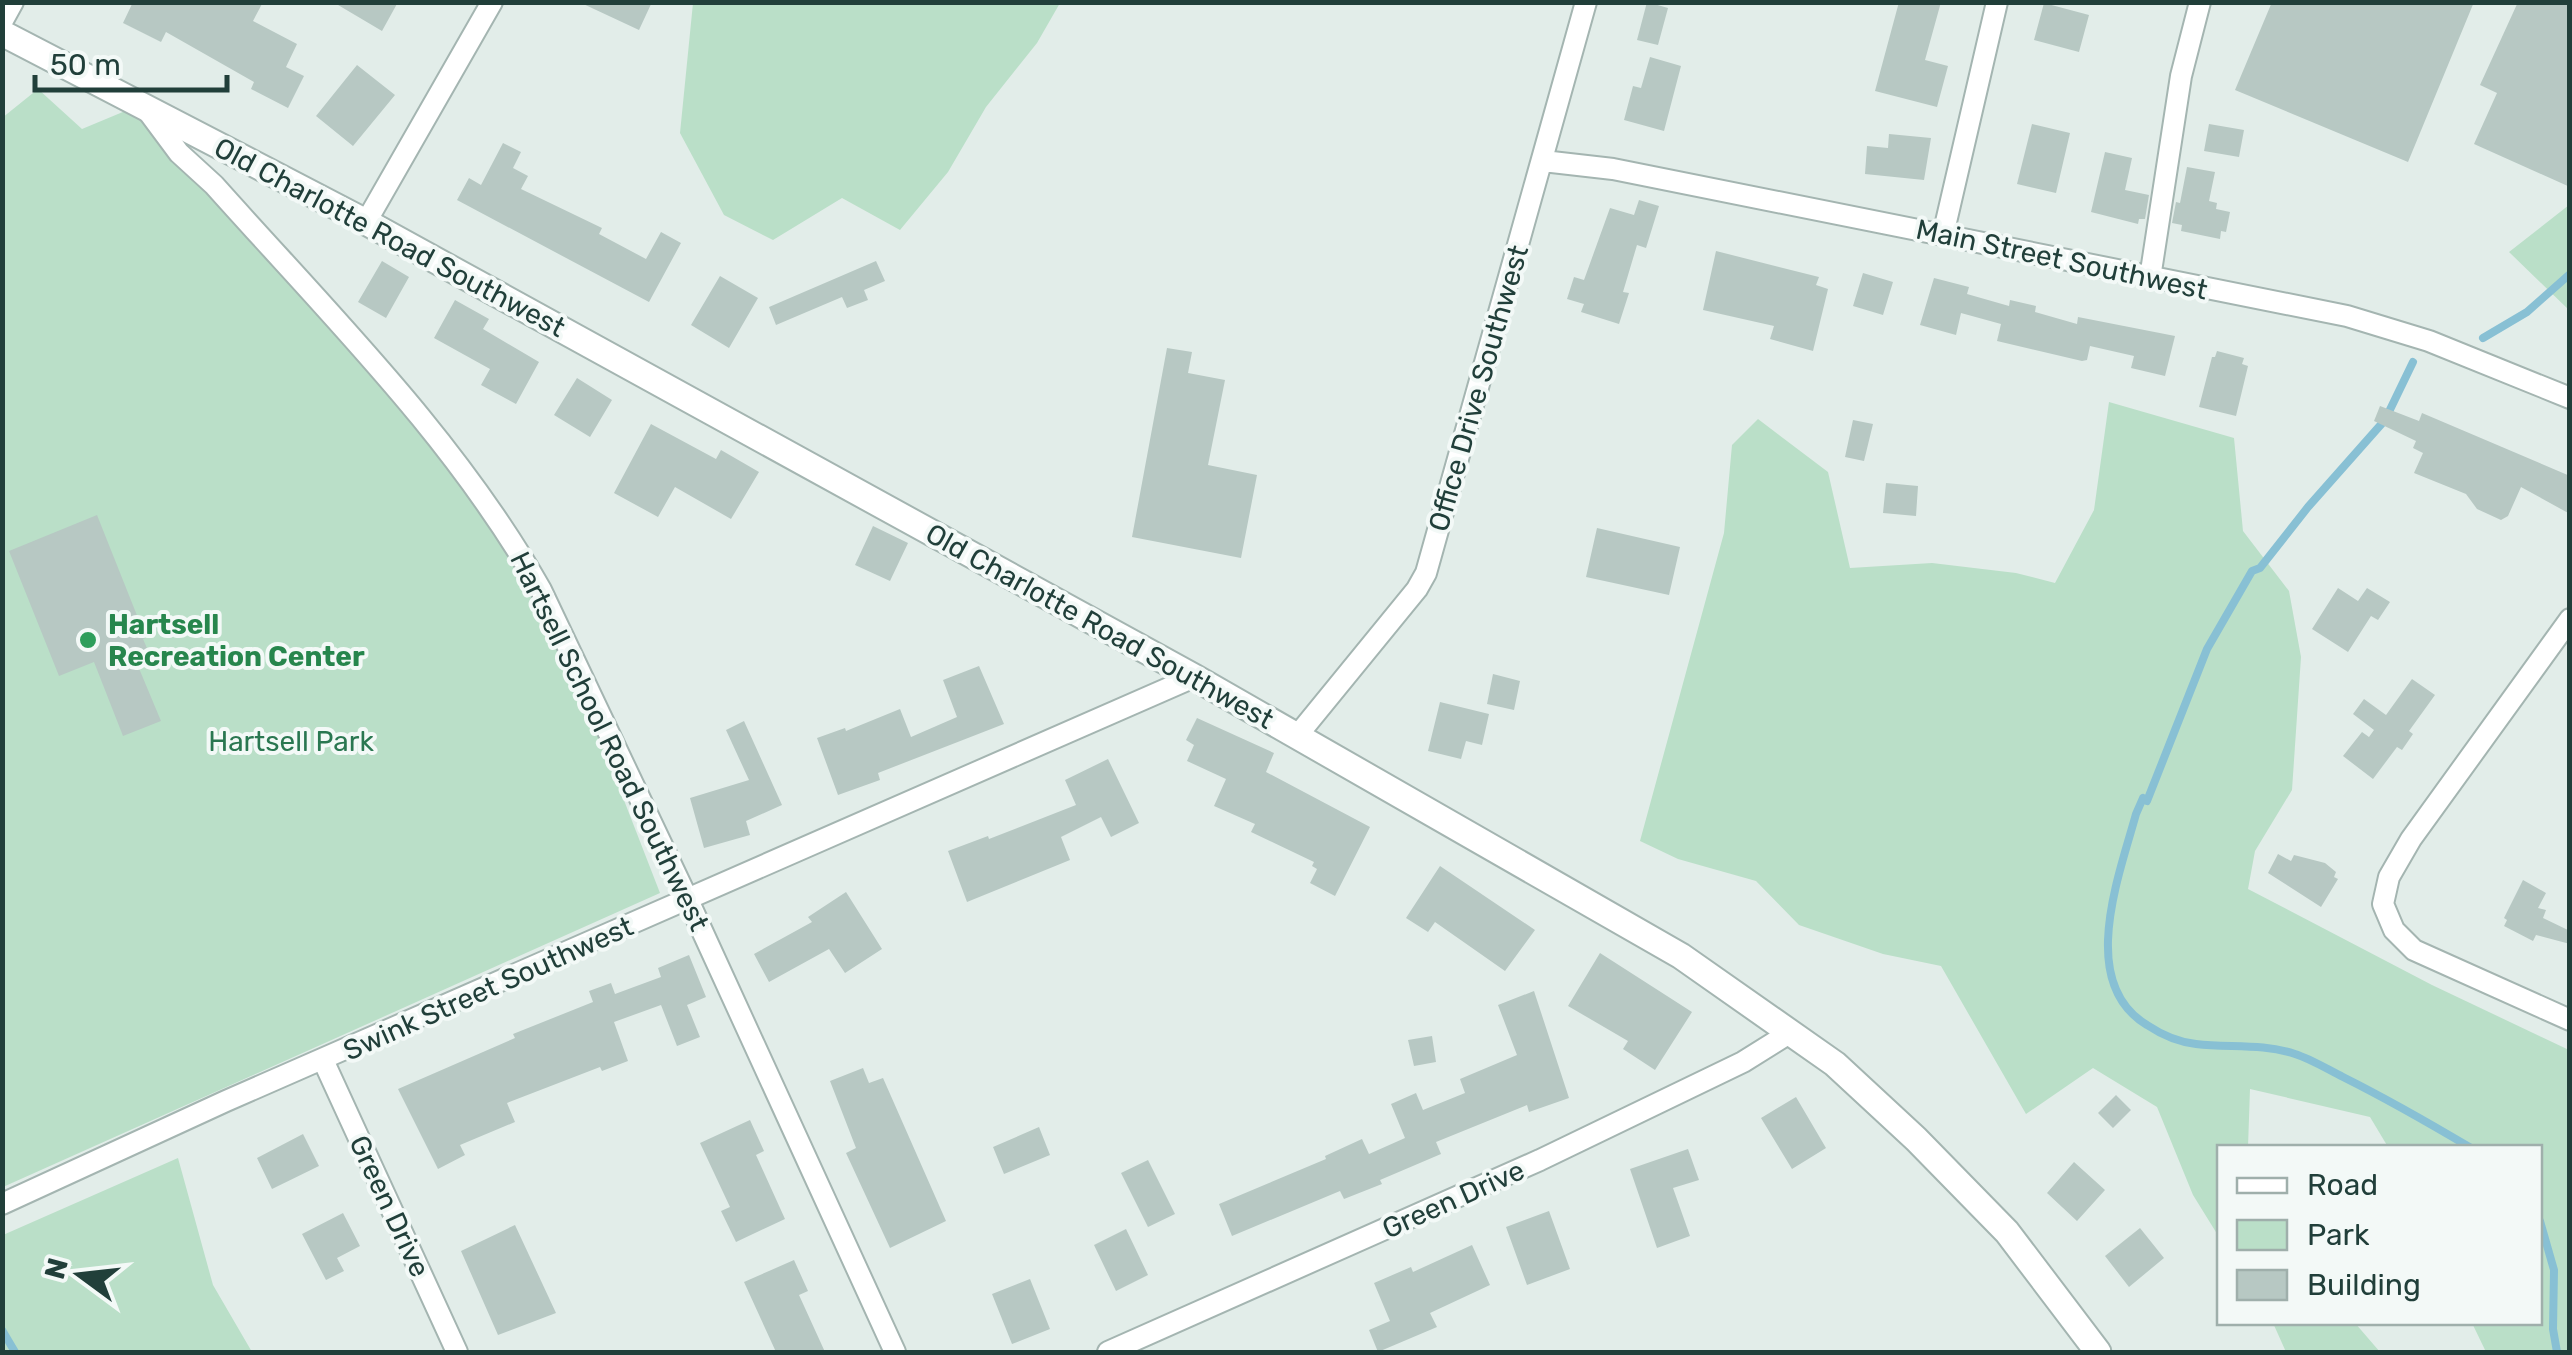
<svg xmlns="http://www.w3.org/2000/svg" width="2572" height="1355" viewBox="0 0 2572 1355" font-family="Rubik,sans-serif">
  <style>
    .green { fill: #badfc8 }
    .lines { fill: none; stroke-linecap: round; stroke-linejoin: round }
    .stream { stroke: #88c0d4; stroke-width: 8 }
    .building { fill: #b7c8c3 }
    .minor-casing { stroke: #a4b5b1; stroke-width: 24 }
    .tertiary-casing { stroke: #a4b5b1; stroke-width: 29 }
    .minor { stroke: #fff; stroke-width: 20 }
    .tertiary { stroke: #fff; stroke-width: 25 }
    .leisure-dot { fill: #2e9e5b; stroke: #f3f9f7; stroke-width: 4 }
    .labels { text-anchor: middle; stroke-width: 8; stroke-linejoin: round; paint-order: stroke }
    .street-label { font-size: 28px; fill: #213f3a; stroke: #f3f9f7 }
    .leisure-label { font-size: 28px; font-weight: bold; fill: #27864d; stroke: #f3f9f7; text-anchor: start }
    .park-label { font-size: 28px; fill: #2a7751; stroke: #f3f9f7 }
  </style>
  <rect width="100%" height="100%" fill="#e2ede9"/>
  <path class="green" d="M693,3V2L1060,3L1037,43L986,107L948,172L900,230L842,198L773,240L724,215L680,133Z
    M38,89L82,129L142,104L417,414L549,607L660,893L3,1187L2,118Z
    M2569,205V310L2509,252Z
    M2109,402L2234,438L2243,531L2289,591L2301,657L2292,790L2255,851L2248,889L2432,985L2569,1050V1352H2486L2472,1323L2540,1322V1148L2388,1147L2370,1117L2250,1089L2248,1147L2220,1148L2219,1237L2193,1195L2157,1107L2093,1068L2026,1114L1941,966L1883,954L1799,925L1756,881L1678,859L1640,841L1724,533L1732,445L1758,419L1828,472L1850,568L1932,563L2016,573L2055,583L2094,510Z
    M178,1158L213,1285L252,1352H3V1235Z
    M2273,1323H2355L2380,1352H2286Z"/>
  <g class="lines">
    <path class="stream" d="M2483,338L2527,312L2570,274
      M2413,362L2385,420L2308,507L2260,568L2252,571L2207,649L2147,801L2143,798L2136,814C2119,876 2077,983 2147,1025C2162,1035 2178,1042 2196,1044C2230,1048 2261,1043 2295,1054C2311,1059 2327,1069 2343,1077C2387,1099 2429,1123 2471,1148
      M2540,1221L2554,1270L2553,1329L2557,1352
      M2,1330L15,1352"/>
  </g>
  <path class="building" d="M133,2H263L253,21L297,44L286,67L304,76L288,108L251,89L254,82L166,32L161,42L123,23Z
    M333,2H398L382,31Z
    M579,2H652L639,30Z
    M1647,2L1668,8L1658,45L1637,40Z
    M1899,2H1941L1925,60L1948,66L1937,107L1875,91Z
    M2272,2H2474L2408,162L2235,90Z
    M2518,2H2570V187L2474,144L2497,93L2480,85Z
    M2044,3L2089,15L2079,52L2034,40Z
    M1650,57L1681,66L1664,131L1624,120L1633,86L1641,88Z
    M357,65L395,95L353,146L316,116Z
    M2032,124L2070,133L2056,193L2017,184Z
    M2209,124L2244,130L2239,157L2204,151Z
    M1889,134L1931,138L1924,180L1865,174L1867,146L1888,148Z
    M503,143L521,152L513,168L528,176L521,189L602,228L599,234L646,259L661,232L681,243L649,302L457,200L469,178L481,185Z
    M2105,152L2132,158L2125,190L2149,195L2145,219H2139L2138,224L2091,212Z
    M2187,167L2215,172L2209,201L2217,203L2216,209L2230,212L2226,232L2221,231L2220,239L2181,231L2182,225L2172,223L2176,202L2180,203Z
    M1639,200L1659,206L1646,248L1637,245L1623,292L1629,293L1619,324L1581,312L1584,304L1567,299L1574,277L1584,280L1610,208L1634,215Z
    M1716,251L1819,277L1816,285L1828,289L1813,351L1770,339L1774,326L1703,310Z
    M382,261L409,277L386,318L358,302Z
    M876,261L885,281L864,290L868,300L847,308L842,297L776,325L769,307Z
    M1863,273L1893,282L1883,315L1853,306Z
    M720,276L758,298L729,348L691,325Z
    M1934,278L1969,287L1967,294L2009,306L2010,300L2036,306L2035,312L2077,324L2078,317L2175,336L2165,376L2131,368L2134,356L2090,346L2087,360L2082,361L1997,341L2001,324L1961,313L1956,335L1920,325Z
    M455,300L489,319L483,329L539,362L516,404L481,385L490,369L434,338Z
    M1167,348L1192,352L1188,373L1225,380L1208,465L1257,475L1241,558L1132,537Z
    M2217,351L2244,358L2242,364L2248,366L2236,416L2199,407L2212,357H2215Z
    M577,378L612,400L590,437L554,415Z
    M2380,406L2419,421L2422,413L2570,476V514L2521,487L2508,516L2501,520L2477,509L2466,494L2414,473L2423,453L2413,448L2416,441L2374,421Z
    M1853,420L1873,424L1864,461L1845,457Z
    M651,424L716,459L721,450L759,472L731,519L675,487L658,517L614,493Z
    M1886,483L1918,486L1916,516L1883,513Z
    M97,515L146,638L143,639L152,660L138,666L161,721L123,736L94,662L59,676L9,551Z
    M873,526L908,543L890,581L855,565Z
    M1597,528L1680,547L1669,595L1586,577Z
    M2338,588L2358,601L2367,588L2390,602L2378,620L2371,616L2348,652L2312,629Z
    M979,666L1004,724L878,773L880,780L838,795L817,738L845,728L846,731L900,709L911,737L957,717L943,680Z
    M1493,674L1520,681L1514,710L1487,704Z
    M2412,679L2435,695L2409,731L2413,734L2402,750L2397,747L2373,779L2343,756L2362,732L2369,737L2374,730L2353,714L2364,699L2386,715Z
    M1440,702L1489,714L1482,745L1466,741L1461,759L1428,751Z
    M1197,718L1274,753L1266,772L1370,827L1335,896L1310,883L1317,869L1312,866L1314,862L1251,832L1255,824L1214,806L1226,779L1187,761L1194,745L1186,740Z
    M744,721L782,805L746,821L750,835L704,848L690,798L749,780L726,730Z
    M1108,759L1139,823L1111,837L1101,817L1061,837L1070,860L967,902L948,851L988,836L989,839L1076,805L1065,780Z
    M2278,854L2291,861L2294,855L2325,863L2336,872L2334,877L2338,879L2321,907L2268,873Z
    M1440,866L1535,930L1505,971L1435,922L1428,932L1406,918Z
    M2523,880L2546,893L2538,908L2546,910L2543,918L2570,931V944L2536,935L2533,941L2504,926L2507,920L2504,918Z
    M846,892L882,949L845,973L829,949L769,982L754,954L812,922L808,917Z
    M1600,953L1692,1012L1655,1070L1623,1049L1628,1041L1568,1006Z
    M689,955L706,997L687,1005L700,1037L677,1046L661,1005L614,1022L628,1061L602,1071L600,1067L507,1103L515,1122L460,1145L465,1155L438,1169L398,1089L515,1038L513,1034L593,1002L589,991L611,983L615,994L661,977L658,968Z
    M1534,991L1569,1098L1529,1112L1527,1105L1436,1142L1441,1154L1380,1180L1382,1184L1344,1199L1340,1191L1232,1236L1219,1204L1326,1159L1325,1156L1362,1139L1369,1154L1405,1138L1391,1104L1416,1093L1423,1110L1465,1093L1460,1079L1517,1055L1498,1005Z
    M1432,1036L1436,1062L1414,1066L1408,1040Z
    M863,1068L869,1083L883,1078L946,1221L890,1248L846,1153L856,1148L830,1081Z
    M2116,1095L2131,1110L2113,1128L2098,1113Z
    M1796,1097L1826,1148L1792,1169L1761,1118Z
    M750,1120L764,1151L756,1155L785,1219L736,1242L721,1211L730,1207L700,1143Z
    M1039,1127L1050,1155L1004,1174L993,1147Z
    M303,1134L319,1166L272,1189L257,1158Z
    M1688,1149L1699,1180L1673,1188L1690,1236L1657,1248L1630,1169Z
    M1148,1160L1175,1214L1148,1227L1121,1173Z
    M2074,1162L2105,1190L2077,1221L2047,1193Z
    M1549,1211L1570,1269L1527,1285L1506,1227Z
    M343,1213L360,1246L337,1258L344,1271L326,1280L302,1234Z
    M515,1225L556,1313L498,1335L461,1251Z
    M2140,1228L2164,1258L2129,1287L2105,1256Z
    M1126,1229L1148,1275L1116,1291L1094,1245Z
    M1472,1245L1490,1285L1430,1313L1437,1327L1378,1352L1369,1330L1390,1321L1374,1283L1411,1267L1413,1272Z
    M794,1260L808,1291L799,1295L825,1352H776L744,1282Z
    M1030,1279L1050,1329L1012,1344L992,1294Z"/>
  <g class="lines">
    <defs>
      <path id="minor" d="M2,22L13,2
        M147,110L179,153L214,185C329,314 455,438 541,590L688,900L895,1352
        M1543,161L1613,169L2347,316L2429,341L2570,398
        M366,222L492,2
        M1943,235L1997,2
        M2150,278L2181,76L2200,2
        M2570,619L2411,839L2389,877L2383,904L2394,930L2414,950L2570,1020
        M1297,736L1417,589L1426,573L1586,2
        M323,1060L457,1352
        M2,1204L226,1101L1194,677
        M1108,1352L1540,1160L1743,1062L1791,1032"/>
      <path id="tertiary" d="M2,33L366,222L1194,677L1681,956L1835,1064L1916,1139L2007,1232L2098,1352"/>
    </defs>
    <use href="#minor" class="minor-casing"/>
    <use href="#tertiary" class="tertiary-casing"/>
    <use href="#minor" class="minor"/>
    <use href="#tertiary" class="tertiary"/>
  </g>
  <circle class="leisure-dot" cx="88" cy="640" r="10"/>
  <g class="labels">
    <g class="street-label">
      <text transform="translate(390 237) rotate(28)" y="10">Old Charlotte Road Southwest</text>
      <text transform="translate(2062 259) rotate(12)" y="10">Main Street Southwest</text>
      <text transform="translate(1478 388) rotate(-74)" y="10">Office Drive Southwest</text>
      <text transform="translate(1100 626) rotate(29)" y="10">Old Charlotte Road Southwest</text>
      <text transform="translate(610 741) rotate(64)" y="10">Hartsell School Road Southwest</text>
      <text transform="translate(488 988) rotate(-24)" y="10">Swink Street Southwest</text>
      <text transform="translate(1453 1199) rotate(-24)" y="10">Green Drive</text>
      <text transform="translate(390 1206) rotate(65)" y="10">Green Drive</text>
    </g>
    <g class="leisure-label">
      <text x="108" y="634">Hartsell<tspan x="108" dy="32">Recreation Center</tspan></text>
    </g>
    <g class="park-label">
      <text x="291" y="751">Hartsell Park</text>
    </g>
  </g>
  <rect width="2572" height="1355" fill="none" stroke="#213f3a" stroke-width="10"/>
  <rect x="2217" y="1145" width="325" height="180" fill="#f3f9f7" stroke="#9fafab" stroke-width="2.5"/>
  <rect x="2237" y="1178" width="50" height="15" fill="#ffffff" stroke="#9fafab" stroke-width="2.5"/>
  <text x="2307" y="1195" font-size="30" fill="#213f3a">Road</text>
  <rect x="2237" y="1220" width="50" height="30" fill="#badfc8" stroke="#9fafab" stroke-width="2.5"/>
  <text x="2307" y="1245" font-size="30" fill="#213f3a">Park</text>
  <rect x="2237" y="1270" width="50" height="30" fill="#b7c8c3" stroke="#9fafab" stroke-width="2.5"/>
  <text x="2307" y="1295" font-size="30" fill="#213f3a">Building</text>
  <g transform="translate(80 1275) rotate(285)" stroke="#f3f9f7" stroke-width="8" paint-order="stroke">
  <path d="M0-8L18 38L0 25L-18 38Z" fill="#213f3a"/>
  <text y="-15" font-size="28" font-weight="bold" text-anchor="middle" fill="#213f3a">N</text>
  </g>
  <path d="M35 75v15h192v-15" fill="none" stroke="#213f3a" stroke-width="5"/>
  <text x="50" y="75" font-size="30" fill="#213f3a" stroke="#f3f9f7" stroke-width="8" paint-order="stroke">50 m</text>
</svg>
